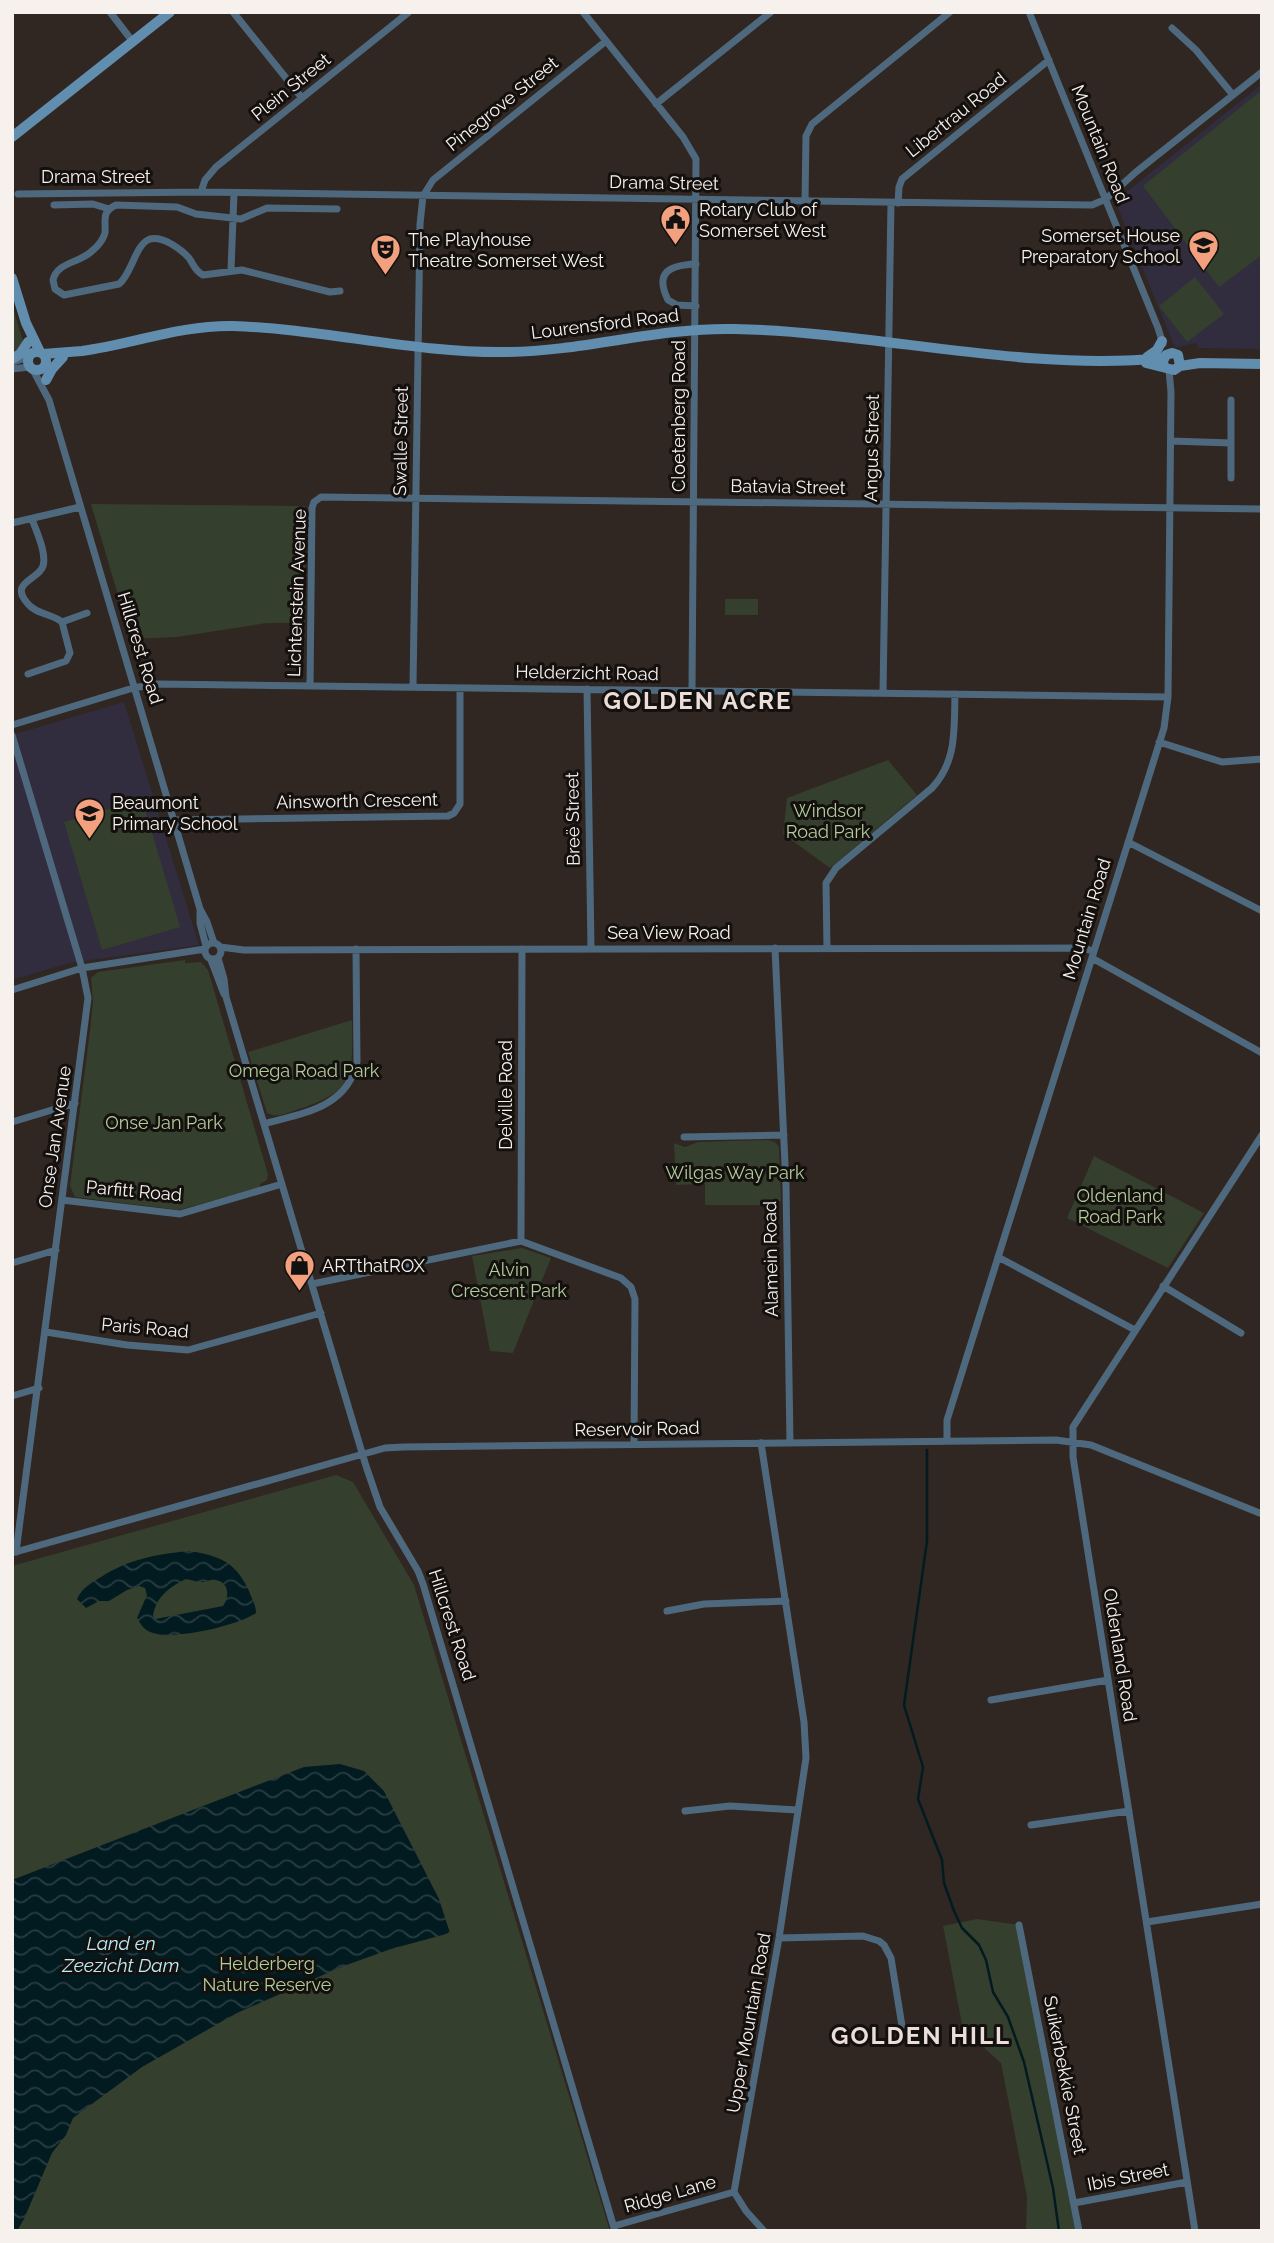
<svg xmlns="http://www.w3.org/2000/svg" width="1274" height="2243" viewBox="0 0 1274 2243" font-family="Raleway,sans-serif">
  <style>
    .education { fill: #312d3e }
    .park { fill: #353f2d }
    .water { fill: url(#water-waves); fill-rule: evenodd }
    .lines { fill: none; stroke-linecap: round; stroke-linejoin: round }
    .stream { stroke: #021b21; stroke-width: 2.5 }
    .street { stroke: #4e697e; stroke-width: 7 }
    .secondary { stroke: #618dae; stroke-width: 10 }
    .labels { text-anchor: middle; stroke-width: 6; stroke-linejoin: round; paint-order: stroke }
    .street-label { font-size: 18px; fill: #f7f1ee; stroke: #14100e }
    .poi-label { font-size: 18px; fill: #f7f1ee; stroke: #14100e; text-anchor: start }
    .park-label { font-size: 18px; fill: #b2cc9b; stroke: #14100e }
    .water-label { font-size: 19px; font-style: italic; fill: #b8eefc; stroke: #14100e }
    .district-label { font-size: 24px; font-weight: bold; letter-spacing: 2px; fill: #ebded9; stroke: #14100e }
  </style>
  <defs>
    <pattern id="water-waves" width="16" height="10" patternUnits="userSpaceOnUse" patternTransform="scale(1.75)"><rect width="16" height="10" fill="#021b21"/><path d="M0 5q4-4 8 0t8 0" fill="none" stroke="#283d42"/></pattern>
  </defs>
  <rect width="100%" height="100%" fill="#302622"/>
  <path class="education" d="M1262,84V349L1199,348L1196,343L1175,348L1116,203L1120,197Z
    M124,702L199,945L69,963L12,980V735Z"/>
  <path class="park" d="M1262,90V255L1219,287L1143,186Z
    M1195,277L1224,314L1187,342L1159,306Z
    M12,304L23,341L22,345L12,355Z
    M91,504L305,506V623H267L177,637L131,639Z
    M725,599H758V615H725Z
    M888,760L917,795L830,868L783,834L787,798Z
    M142,799L180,927L102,950L64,822Z
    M185,960V963L201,962L208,970L268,1174L267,1180L260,1184V1187L179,1210L75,1197L70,1186L90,1031L93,1002L91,978L98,972Z
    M352,1020C353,1072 355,1092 299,1109C289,1112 277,1119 267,1113L248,1052Z
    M768,1140L775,1142L779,1147L781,1201L772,1205H705V1184L676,1185L674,1143L685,1147L698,1142Z
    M1094,1156L1204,1213L1168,1268L1067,1218Z
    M522,1248L551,1258L513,1353L490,1351L472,1256Z
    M336,1475L353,1482L414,1585L610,2231H12V1566Z
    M977,1919L1019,1925L1079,2231H1026L1027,2197L1001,2063L963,2029L943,1926Z"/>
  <path class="water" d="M190,1551C220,1556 236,1562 249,1591C252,1599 256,1605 256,1613C237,1626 174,1640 153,1633C145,1631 141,1625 137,1618L147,1595L145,1588L139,1586L127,1590L109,1601H99L86,1608L77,1599C82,1588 91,1583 101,1577C129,1559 157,1554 190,1551ZM186,1579C192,1580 198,1582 203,1582C207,1582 211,1579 215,1580C229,1581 230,1597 223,1606L155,1619L153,1616C156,1597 169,1587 186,1579Z
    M340,1764L364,1771L384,1791L439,1899L450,1933L391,1949L341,1967L237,2013L142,2067L73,2118L66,2135L52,2153L24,2219L17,2231H12V1880L304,1767Z"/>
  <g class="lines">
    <path class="stream" d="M927,1450V1541L904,1705L923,1767L918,1799L942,1860L944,1883L954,1911L962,1928L979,1945L986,1960L993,1992L1008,2017L1024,2062L1053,2188L1059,2231"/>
    <path class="street" d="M110,12L133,42
      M233,12L302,98
      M583,12L683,137L696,159L692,690
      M1029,12L1158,328L1163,344
      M1172,28L1196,50L1233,95
      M656,104L771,12
      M201,192L205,180L216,167L409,12
      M18,194L201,192L1092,205L1106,199L1136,172L1262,72
      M805,201L806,136L812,124L950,12
      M898,203L899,187L902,179L1049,60
      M54,205L93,204L109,209
      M337,209L267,208L241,219L196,214L177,207L116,205C101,212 106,220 105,233C103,240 97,247 92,251C80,263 57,262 53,280L55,289L64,295L119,284C132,274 135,244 150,239C163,236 181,249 189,258C194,265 195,271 203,275L242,270L330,292L340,291
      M231,270L234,193
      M696,306L677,305L668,300C654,272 670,265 696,264
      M13,362L29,357
      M12,369L30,367
      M33,370L49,400L200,909L207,922L214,943
      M1171,441L1231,443
      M1231,478V400
      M12,523L80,507
      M62,622L87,613
      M28,674L66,661L70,653L62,622C52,614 36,614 28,604C8,582 39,580 43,566C47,553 36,531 32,519
      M310,686L312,508L314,502L321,497L1262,509
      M413,687L420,224L423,196L433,180L606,41
      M587,689L591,949
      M883,693L891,203
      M12,725L133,688L158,684L1168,697
      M12,735L82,968L88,998L16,1552
      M1159,742L1222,762L1262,759
      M173,820L448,816L454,813L460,804V688
      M1128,842L1262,911
      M200,910V923L206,946
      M205 951a8 8 0 1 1 16 0a8 8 0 1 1-16 0Z
      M220,947L244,950L1080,948L1094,951
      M775,948L786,1186L790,1443
      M827,948L826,883L836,868L932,788C957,761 954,730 955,694
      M218,958L224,979L226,997L366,1466L380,1507L418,1571L423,1584L615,2231
      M1092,958L1262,1053
      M211,960L224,994
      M12,990L82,968L205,949
      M12,1122L75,1103
      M264,1124C303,1113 347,1108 357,1062L356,949
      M684,1137L784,1135
      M62,1200L180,1214L282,1184
      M521,1241L522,949
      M998,1257L1135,1330
      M12,1263L56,1250
      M312,1284L521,1241L621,1278L631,1287L635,1299L634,1444
      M1163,1286L1241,1333
      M46,1332L127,1345L188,1350L321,1313
      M12,1396L39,1388
      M947,1441V1420L1164,728L1168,697L1171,392L1169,370
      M761,1443L804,1722L806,1758L779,1938L734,2192L746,2211L764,2231
      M12,1553L349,1458L385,1448L403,1447L1056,1440L1091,1445L1262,1514
      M667,1611L704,1604L786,1601
      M991,1700L1108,1680
      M685,1811L730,1806L798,1810
      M1031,1825L1129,1811
      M1147,1922L1262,1904
      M1019,1925L1079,2231
      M779,1938L863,1936L879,1941L884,1945L891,1958L902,2026
      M1074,2203L1187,2182
      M614,2226L734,2192
      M1195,2231L1073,1457V1427L1262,1135"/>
    <path class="secondary" d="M12,137L170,12
      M12,278L26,323L40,352
      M28 361a9 9 0 1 1 18 0a9 9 0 1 1-18 0Z
      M43,354C56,353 69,352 82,351C133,344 181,325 233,326C325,329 417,354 509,352C585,351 659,327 735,329C878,332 1021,372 1164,358
      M1147,357L1157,350L1162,341
      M12,359L20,354L28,342
      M1146,363L1174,370L1180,366L1178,355L1172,353L1166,355L1163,361L1164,367
      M1180,366L1200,363L1262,364
      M46,380L52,369L63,357"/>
  </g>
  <defs>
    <symbol id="civic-pin" viewBox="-11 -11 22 30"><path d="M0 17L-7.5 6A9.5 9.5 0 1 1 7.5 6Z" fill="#f2a07e" stroke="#14100e"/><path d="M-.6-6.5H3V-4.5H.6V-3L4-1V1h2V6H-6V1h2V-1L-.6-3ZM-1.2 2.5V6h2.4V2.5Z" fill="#111"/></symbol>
    <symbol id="school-pin" viewBox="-11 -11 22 30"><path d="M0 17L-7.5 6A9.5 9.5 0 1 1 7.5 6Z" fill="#f2a07e" stroke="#14100e"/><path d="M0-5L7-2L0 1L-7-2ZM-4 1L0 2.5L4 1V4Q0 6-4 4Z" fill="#111"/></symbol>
    <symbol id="theatre-pin" viewBox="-11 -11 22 30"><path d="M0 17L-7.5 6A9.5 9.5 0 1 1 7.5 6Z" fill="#f2a07e" stroke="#14100e"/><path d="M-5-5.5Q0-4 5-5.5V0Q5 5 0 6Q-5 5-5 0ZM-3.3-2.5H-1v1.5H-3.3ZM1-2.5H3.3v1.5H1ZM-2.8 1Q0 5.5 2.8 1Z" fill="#111"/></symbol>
    <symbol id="shop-pin" viewBox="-11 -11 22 30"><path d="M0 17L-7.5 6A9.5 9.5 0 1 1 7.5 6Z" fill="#f2a07e" stroke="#14100e"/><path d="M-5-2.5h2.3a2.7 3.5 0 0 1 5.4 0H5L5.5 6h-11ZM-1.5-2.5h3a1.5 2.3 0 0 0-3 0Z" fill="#111"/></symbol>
  </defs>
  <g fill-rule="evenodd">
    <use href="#civic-pin" x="658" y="202" width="35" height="47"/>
    <use href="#school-pin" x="1186" y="228" width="35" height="47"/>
    <use href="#theatre-pin" x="368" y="232" width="35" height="47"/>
    <use href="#school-pin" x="72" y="796" width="35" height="47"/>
    <use href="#shop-pin" x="282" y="1248" width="35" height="47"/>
  </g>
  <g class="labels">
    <g class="street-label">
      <text transform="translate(291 87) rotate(-39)" y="6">Plein Street</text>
      <text transform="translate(502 104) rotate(-39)" y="6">Pinegrove Street</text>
      <text transform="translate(956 115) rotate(-39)" y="6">Libertrau Road</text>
      <text transform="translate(1100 144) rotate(68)" y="6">Mountain Road</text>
      <text x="96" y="183">Drama Street</text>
      <text transform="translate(664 183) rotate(1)" y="6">Drama Street</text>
      <text transform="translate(605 324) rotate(-7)" y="6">Lourensford Road</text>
      <text transform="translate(679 416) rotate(-90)" y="6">Cloetenberg Road</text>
      <text transform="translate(401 441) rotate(-89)" y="6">Swalle Street</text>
      <text transform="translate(872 448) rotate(-89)" y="6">Angus Street</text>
      <text transform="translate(788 487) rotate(1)" y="6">Batavia Street</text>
      <text transform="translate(297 593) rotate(-88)" y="6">Lichtenstein Avenue</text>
      <text transform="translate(140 648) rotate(73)" y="6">Hillcrest Road</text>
      <text transform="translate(587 673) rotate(1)" y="6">Helderzicht Road</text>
      <text transform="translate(357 801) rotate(-1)" y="6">Ainsworth Crescent</text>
      <text transform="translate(573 819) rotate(-91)" y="6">Breë Street</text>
      <text transform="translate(1087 919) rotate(-73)" y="6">Mountain Road</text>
      <text x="669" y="939">Sea View Road</text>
      <text transform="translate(506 1095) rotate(-90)" y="6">Delville Road</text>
      <text transform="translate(55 1137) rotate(-82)" y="6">Onse Jan Avenue</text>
      <text transform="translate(134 1191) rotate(5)" y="6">Parfitt Road</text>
      <text transform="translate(771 1259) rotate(-91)" y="6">Alamein Road</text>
      <text transform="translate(145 1328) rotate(5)" y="6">Paris Road</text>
      <text transform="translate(637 1429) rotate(-1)" y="6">Reservoir Road</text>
      <text transform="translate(452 1625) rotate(72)" y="6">Hillcrest Road</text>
      <text transform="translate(1120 1655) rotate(81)" y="6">Oldenland Road</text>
      <text transform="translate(749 2023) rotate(-80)" y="6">Upper Mountain Road</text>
      <text transform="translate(1065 2075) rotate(79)" y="6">Suikerbekkie Street</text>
      <text transform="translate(1128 2177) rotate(-11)" y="6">Ibis Street</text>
      <text transform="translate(670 2194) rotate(-16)" y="6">Ridge Lane</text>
    </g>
    <g class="poi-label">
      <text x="699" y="216">Rotary Club of<tspan x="699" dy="21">Somerset West</tspan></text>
      <text x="1180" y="242" text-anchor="end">Somerset House<tspan x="1180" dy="21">Preparatory School</tspan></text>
      <text x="408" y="246">The Playhouse<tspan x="408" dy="21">Theatre Somerset West</tspan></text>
      <text x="112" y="809">Beaumont<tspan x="112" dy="21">Primary School</tspan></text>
      <text x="322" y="1272">ARTthatROX</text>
    </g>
    <g class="park-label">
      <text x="828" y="817">Windsor<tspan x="828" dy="21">Road Park</tspan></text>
      <text x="304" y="1077">Omega Road Park</text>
      <text x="164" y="1129">Onse Jan Park</text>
      <text x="735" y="1179">Wilgas Way Park</text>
      <text x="1120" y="1202">Oldenland<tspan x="1120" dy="21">Road Park</tspan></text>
      <text x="509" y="1276">Alvin<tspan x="509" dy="21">Crescent Park</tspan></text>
      <text x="267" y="1970">Helderberg<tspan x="267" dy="21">Nature Reserve</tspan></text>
    </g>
    <g class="water-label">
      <text x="121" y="1950">Land en<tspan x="121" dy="22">Zeezicht Dam</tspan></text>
    </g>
    <g class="district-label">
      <text x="698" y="709">GOLDEN ACRE</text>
      <text x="921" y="2044">GOLDEN HILL</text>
    </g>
  </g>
  <rect width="1274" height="2243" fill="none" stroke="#f7f1ee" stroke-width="28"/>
</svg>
